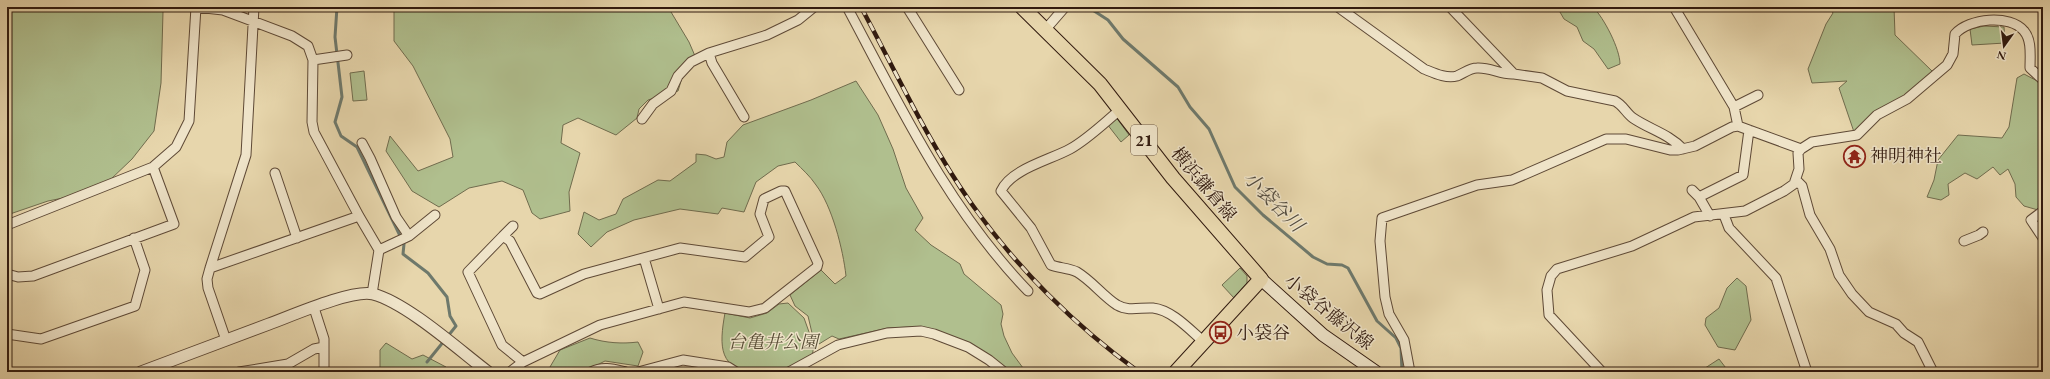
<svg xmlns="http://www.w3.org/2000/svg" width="2050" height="379" viewBox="0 0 2050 379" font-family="'EB Garamond','Noto Serif JP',serif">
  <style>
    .green { fill: #b0bf8e; stroke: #706c4e }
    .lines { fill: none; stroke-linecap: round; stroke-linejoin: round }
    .stream { stroke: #6e796c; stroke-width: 3 }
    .minor-casing { stroke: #5e4936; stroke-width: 11 }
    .tertiary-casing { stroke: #5e4936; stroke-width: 13 }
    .secondary-casing { stroke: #311a0f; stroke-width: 14 }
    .primary-casing { stroke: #311a0f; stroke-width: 16 }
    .minor { stroke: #efe4c9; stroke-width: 9 }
    .tertiary { stroke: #efe4c9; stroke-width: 11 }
    .secondary { stroke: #efe4c9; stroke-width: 12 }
    .primary { stroke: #e7d6ac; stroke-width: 14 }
    .rail-casing { stroke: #311a0f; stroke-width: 4.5 }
    .rail { stroke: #efe4c9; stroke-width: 3; stroke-dasharray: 9; stroke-linecap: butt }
    .labels { text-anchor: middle; stroke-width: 3; stroke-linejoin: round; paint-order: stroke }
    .shield { fill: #efe4c9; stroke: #6a5747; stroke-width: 1 }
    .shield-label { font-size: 17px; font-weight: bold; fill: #311a0f }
    .poi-label { font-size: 18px; fill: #311a0f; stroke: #efe4c9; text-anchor: start }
    .street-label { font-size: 18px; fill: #311a0f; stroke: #efe4c9 }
    .park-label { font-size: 18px; font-style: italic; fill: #574c35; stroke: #efe4c9 }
    .water-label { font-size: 19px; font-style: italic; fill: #504a3e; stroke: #efe4c9 }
  </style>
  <rect width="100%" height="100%" fill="#e7d6ac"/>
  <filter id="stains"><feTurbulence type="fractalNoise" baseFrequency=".005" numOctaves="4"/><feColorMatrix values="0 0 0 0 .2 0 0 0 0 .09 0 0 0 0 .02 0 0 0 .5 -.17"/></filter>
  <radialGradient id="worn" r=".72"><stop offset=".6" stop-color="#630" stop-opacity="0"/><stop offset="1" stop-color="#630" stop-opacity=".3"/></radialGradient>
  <path class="green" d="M7,7H159L163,12L161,83L154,131L132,159L110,180L78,195L48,201L7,215Z
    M394,7H668L689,42L695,56L684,71L678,91L648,100L639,109L637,118L616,135L578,118L563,125L561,143L580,153L569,192L570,211L540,219L532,213L523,190L502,181L469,188L439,207L412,191L386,151L390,136L418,171L453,157L450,139L413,66L394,41Z
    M1557,7H1593C1604,18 1620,49 1620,64L1608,69L1594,49L1583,41L1577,27L1564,19Z
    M1830,7H1894L1895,35L1933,72L1899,101L1875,111L1854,132L1839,88L1847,81L1812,83L1808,69L1826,24L1833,13Z
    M1984,26L2004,27L2005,43L1972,45L1970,29Z
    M364,71L367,100L353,101L350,73Z
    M2024,74L2043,84V206L2038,210L2024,206L2016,197L2015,184L2008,169L2000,175L1993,167L1977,179L1965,173L1948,184L1949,195L1941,200L1927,197L1934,180L1938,160L1958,135L2002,138L2009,127L2017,78Z
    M856,81L878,115L893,149L906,188L923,218L915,230L931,245L960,264L964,274L1001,305L1003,314L1001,324L1004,336L1012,353L1026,372H1010L988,355L911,327L888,328L839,339L832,336L819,344L812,333L808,316L795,306L790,295L821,270L835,284L846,276C843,249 832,206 816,185C810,176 802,169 795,162L778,166L756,182L744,212L722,208L718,214L680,209L634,220L607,232L591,247L578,234L584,212L599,220L616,214L623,199L658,180L670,181L696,162V154L706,155L716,159L724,157L727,142L743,125L811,100Z
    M1116,117L1129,135L1121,142L1107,124Z
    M1240,268L1247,276V283L1234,298L1222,285Z
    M1737,278L1746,286L1751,320L1735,350L1718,347L1705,325L1706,318L1719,308L1727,288Z
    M788,303L804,318L814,346L812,356C802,361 792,367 781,371C775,374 766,372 760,372C718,372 719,346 725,313L750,318L767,313L779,304Z
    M590,338C606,343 622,344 638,342L643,352L638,366L605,361L583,372H547L560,350Z
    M386,343L412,359L423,355L446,367L447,372H380V350Z
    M1719,359L1729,372H1699Z"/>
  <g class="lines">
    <path class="stream" d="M337,7L335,37L342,97L335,122L341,136L357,147L404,244L403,254L428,273L447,297L450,316L456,326L448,336
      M1088,7L1108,20L1123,39L1178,87L1190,107L1209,129L1235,187L1263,215L1313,257L1327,264L1342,265L1348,268L1377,321L1396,338L1401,348L1402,372
      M427,362L444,341"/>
    <defs>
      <path id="minor" d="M196,7L223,10L292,36L308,46L313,60L312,122L314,132L359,216L379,250L372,294
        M847,7C901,108 948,208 1028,291
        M907,7L959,90
        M1338,7L1424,69C1434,73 1446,79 1457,76C1464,73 1470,68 1477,68C1490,67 1501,75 1514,74
        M1450,7L1514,74L1542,78L1567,91L1615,101C1623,105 1626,113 1633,118C1649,129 1669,134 1683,149
        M1674,7L1734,107L1738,126
        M1045,30L1065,7
        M709,53L712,63L744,117
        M313,60L347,55
        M1734,107L1758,95
        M1121,109C1105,122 1088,139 1070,149C1050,160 1011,169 1001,191L1031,228L1051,265C1059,268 1069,268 1077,272C1092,281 1103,296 1117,305C1129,312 1141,307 1153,308C1172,310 1190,330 1204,342
        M642,119L653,104L671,91L678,76L691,62L709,53L767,35L798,20L814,7
        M362,143L370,158L396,217L409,236
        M275,173L297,238
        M1796,180L1802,186L1810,215L1830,249L1839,275L1852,294L1869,312L1896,324L1904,333L1918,342L1933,372
        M1692,190L1699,197L1710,216
        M1699,197L1743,175L1749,130
        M2043,211L2031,220L2043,238
        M1724,215L1729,228L1776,278L1807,372
        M7,225L153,167L176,147L189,121L196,7
        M503,236L513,226
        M1964,241L1979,235L1983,232
        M379,250L409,236L435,215
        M644,258L659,309
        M210,268L359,216
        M7,274L18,277L33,276L174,224L153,167
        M314,308L324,339V372
        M7,334L41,339L135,306L145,270L134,238
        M226,340L208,288L207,279L210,268L246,155L254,7
        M239,372L288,364L314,349L324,347
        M510,372L523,362L600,325L684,302L749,312L765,308L817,267L818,263L785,191H781L764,199L760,214L769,237L745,257L680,248L584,274L540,294L537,293L510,241L503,236L468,272L502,345L523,362
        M591,372C603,366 613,369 626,372
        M638,372L683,360L728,367L736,372
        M789,372L838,345L887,333L921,331L934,334L968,347L989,360L1004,372
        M1410,372L1404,340L1389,314L1385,297L1380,241L1382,218L1477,185L1512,180L1606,139H1626L1670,150H1678L1695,146L1732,127L1738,126L1801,149
        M1602,372L1549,315L1547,290L1551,276L1557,269L1632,246L1694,217L1745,211L1784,191L1794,184L1799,169L1798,153L1801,149L1812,142L1857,135L1877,115L1907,99L1947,65L1953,54L1955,34C1969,18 2010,14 2024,31C2032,40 2030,56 2030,68L2043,80"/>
      <path id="tertiary" d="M141,372C184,356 226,340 269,324C291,316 352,289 373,294C407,303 459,350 488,372"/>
      <path id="secondary" d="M1261,279L1323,335L1376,372"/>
      <path id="primary" d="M1022,7L1100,84L1173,178L1261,279L1176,372"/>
    </defs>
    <use href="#minor" class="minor-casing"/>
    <use href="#tertiary" class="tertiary-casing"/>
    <use href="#secondary" class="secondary-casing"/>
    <use href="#primary" class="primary-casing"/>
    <use href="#minor" class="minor"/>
    <use href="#tertiary" class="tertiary"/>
    <use href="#secondary" class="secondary"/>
    <use href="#primary" class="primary"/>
    <defs>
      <path id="rail" d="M861,7C896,72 928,142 971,203C1016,267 1075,326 1139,372"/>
    </defs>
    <use href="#rail" class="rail-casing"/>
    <use href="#rail" class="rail"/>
  </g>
  <defs>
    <symbol id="temple-ring" viewBox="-11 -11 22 22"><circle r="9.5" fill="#efe4c9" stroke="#8f2418" stroke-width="1.5"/><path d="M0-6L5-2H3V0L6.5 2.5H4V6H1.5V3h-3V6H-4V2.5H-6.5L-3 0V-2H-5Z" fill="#8f2418"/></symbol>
    <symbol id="bus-ring" viewBox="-11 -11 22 22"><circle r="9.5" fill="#efe4c9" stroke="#8f2418" stroke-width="1.5"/><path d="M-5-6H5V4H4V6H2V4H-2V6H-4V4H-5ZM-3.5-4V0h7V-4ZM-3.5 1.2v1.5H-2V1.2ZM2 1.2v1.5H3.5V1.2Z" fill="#8f2418"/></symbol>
  </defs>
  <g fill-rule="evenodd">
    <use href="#temple-ring" x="1842" y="144" width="25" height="25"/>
    <use href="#bus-ring" x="1208" y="320" width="25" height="25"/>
  </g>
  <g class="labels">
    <rect class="shield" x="1131" y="125" width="26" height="30" rx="3"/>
    <g class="shield-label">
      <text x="1144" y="146">21</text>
    </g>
    <g class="poi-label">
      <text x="1870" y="162">神明神社</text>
      <text x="1236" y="339">小袋谷</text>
    </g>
    <g class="street-label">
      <text transform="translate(1204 184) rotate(50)" y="6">横浜鎌倉線</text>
      <text transform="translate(1329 312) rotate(39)" y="6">小袋谷藤沢線</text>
    </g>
    <g class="park-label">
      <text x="773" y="348">台亀井公園</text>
    </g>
    <g class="water-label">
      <text transform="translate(1274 201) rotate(45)" y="7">小袋谷川</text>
    </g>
  </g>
  <rect width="2050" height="379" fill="none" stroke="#e7d6ac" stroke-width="24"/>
  <rect x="8" y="8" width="2034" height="363" fill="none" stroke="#311a0f" stroke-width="2"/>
  <rect x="12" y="12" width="2026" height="355" fill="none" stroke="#311a0f"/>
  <g transform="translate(2004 46) rotate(194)" stroke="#efe4c9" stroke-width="3" paint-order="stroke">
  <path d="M0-3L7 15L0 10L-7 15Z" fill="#311a0f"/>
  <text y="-6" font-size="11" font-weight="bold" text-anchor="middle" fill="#311a0f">N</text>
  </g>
  <rect width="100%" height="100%" filter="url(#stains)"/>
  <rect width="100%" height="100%" fill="url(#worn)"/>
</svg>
